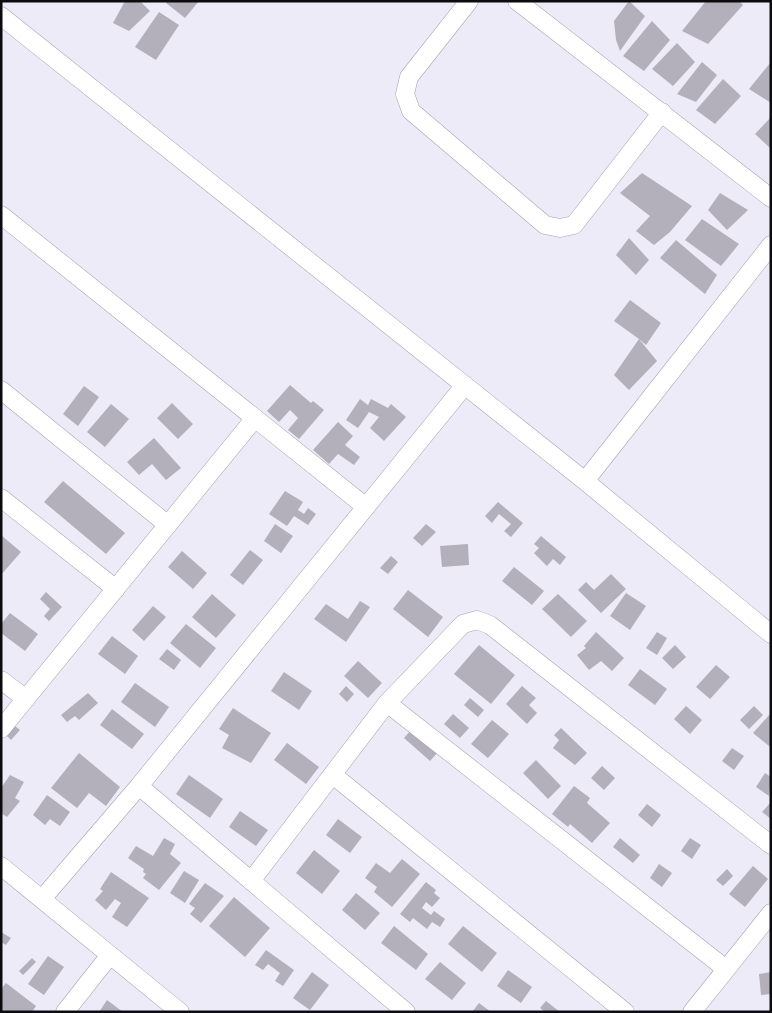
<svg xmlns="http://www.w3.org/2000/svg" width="772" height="1013" viewBox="0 0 772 1013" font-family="'Roboto Condensed',sans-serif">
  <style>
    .building { fill: #b3b0bc }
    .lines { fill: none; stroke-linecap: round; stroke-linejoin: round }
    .minor-casing { stroke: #a5a2ad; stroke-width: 19 }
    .minor { stroke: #fff; stroke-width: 18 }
  </style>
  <rect width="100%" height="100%" fill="#edebf7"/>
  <path class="building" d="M125,1H140L150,11L129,31L113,23Z
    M167,1H199L185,18L166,3Z
    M629,1L645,16L620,51L616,40L614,21Z
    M706,1H739L743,5L708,44L682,31Z
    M159,12L179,25L156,60L135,47Z
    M652,21L670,40L644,71L623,56Z
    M677,43L695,62L673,86L652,69Z
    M702,62L717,75L696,102L677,94Z
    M771,62V103L749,89Z
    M723,79L741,96L715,124L696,110Z
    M771,117V149L755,134Z
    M642,173L692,206L670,232L654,245L636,231L650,216L620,193Z
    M720,193L748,210L727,230L708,210Z
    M702,219L739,244L721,266L685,240Z
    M629,238L649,260L636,275L616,255Z
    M676,240L717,275L705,294L660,258Z
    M630,300L661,323L646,345L639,339L657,361L629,390L614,375L639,339L614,321Z
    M290,385L311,403L313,401L324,410L299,439L288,430L298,418L290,410L279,422L267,411Z
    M84,386L99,397L78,426L63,414Z
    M360,399L368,405L371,399L388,408L391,404L406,417L384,441L370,428L379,417L369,412L358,428L346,420Z
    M172,403L193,424L178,439L157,418Z
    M111,404L129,419L105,447L87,432Z
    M338,422L353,436L345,445L360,457L354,465L338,454L329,464L313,450Z
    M154,438L181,468L166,480L152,464L139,475L127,462Z
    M63,481L125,533L106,554L44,502Z
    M285,491L303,502L298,510L304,514L308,508L316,514L308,525L294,516L287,526L269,514Z
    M498,502L523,523L511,537L504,531L511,524L499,514L492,523L485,516Z
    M275,524L293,536L281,553L264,541Z
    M426,524L436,532L422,546L413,538Z
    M1,535L21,552L1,575Z
    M541,536L566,557L560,565L553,559L547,566L534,553L539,548L534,544Z
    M468,544L469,565L442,567L440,546Z
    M250,550L263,560L243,585L230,575Z
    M182,551L207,573L193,589L168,567Z
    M391,556L398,562L388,574L380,568Z
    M514,567L544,591L532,605L502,581Z
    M611,574L626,589L601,613L578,590L586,582L594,590Z
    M408,590L443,617L428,637L393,609Z
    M46,592L62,607L49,621L44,616L50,609L40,599Z
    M626,593L646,606L630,630L610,616Z
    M212,594L236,615L216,638L192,617Z
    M558,594L587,621L571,637L542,609Z
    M360,601L370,607L346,642L314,619L326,604L348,619Z
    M153,606L166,617L144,641L132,630Z
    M10,613L38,634L25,651L1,633V624Z
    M186,624L216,648L200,668L170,643Z
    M596,632L624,658L612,671L601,661L589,670L577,655L586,648L584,646Z
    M657,632L667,638L657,655L646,648Z
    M112,636L138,656L125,674L98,654Z
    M479,645L515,675L491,704L454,674Z
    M675,645L686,657L673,669L662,658Z
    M167,649L181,660L174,670L159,659Z
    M358,661L382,683L368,698L344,676Z
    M716,665L730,677L710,699L696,687Z
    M640,669L667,689L655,705L628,685Z
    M284,672L312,691L299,710L271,691Z
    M135,683L169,707L155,727L121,702Z
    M346,686L354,694L347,702L339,694Z
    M522,686L536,698L529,705L537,713L527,724L506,704Z
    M88,693L98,703L79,720L75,716L67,722L61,715Z
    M470,698L484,710L478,717L464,705Z
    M686,706L702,720L690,734L674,719Z
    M754,706L763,715L749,729L740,720Z
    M233,708L271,733L251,763L222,748L229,735L219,729Z
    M112,709L144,734L132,749L100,725Z
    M771,713V744L769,746L753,733Z
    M453,714L469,728L460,738L444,724Z
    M492,720L509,734L488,758L471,744Z
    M15,726L20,730L11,740L7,736Z
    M561,728L587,753L575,765L553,748L559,740L554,735Z
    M412,729L438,752L430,761L404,738Z
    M287,743L319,767L306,784L274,760Z
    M732,748L744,756L734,770L722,761Z
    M79,753L120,787L106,806L89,793L77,808L51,788Z
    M536,760L561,786L548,799L523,773Z
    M602,766L615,778L604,790L591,778Z
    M765,773L771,777L769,796L756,787Z
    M10,775L24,782L15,798L20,801L7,817L1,813V788Z
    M189,775L223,799L210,818L176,794Z
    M574,786L590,798L587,803L610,823L592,843L570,824L568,827L552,814Z
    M47,795L70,812L60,826L50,819L45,825L33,815Z
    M771,802V819L762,812Z
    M647,804L661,815L652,827L638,815Z
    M240,811L268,830L256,846L229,827Z
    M338,819L362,837L350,853L326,835Z
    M164,838L175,844L170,854L181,863L159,890L143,878L146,874L143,872L144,869L128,858L136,846L153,856Z
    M620,838L640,855L633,863L613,847Z
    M690,838L701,845L692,859L681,851Z
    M314,850L340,871L322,894L296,873Z
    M402,859L420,874L392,907L374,892L377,887L365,878L376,863L390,873Z
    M659,864L672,873L662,887L650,878Z
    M753,866L768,879L745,907L729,894Z
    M727,869L733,876L723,886L716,880Z
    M184,871L199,880L185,903L170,893Z
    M111,872L149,898L127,927L112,917L121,903L115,899L106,910L95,900L103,891L100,889Z
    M426,882L436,890L434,893L440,898L432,907L426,902L422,908L431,915L434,911L445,919L440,927L432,922L427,929L413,918L410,922L400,914Z
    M205,883L224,896L201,923L190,914L195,908L189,904Z
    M356,893L380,913L365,930L342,910Z
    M234,897L270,928L245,957L209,926Z
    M394,926L428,954L416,970L381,943Z
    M463,926L497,953L482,972L448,944Z
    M1,932L11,938L6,945L1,942Z
    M266,950L294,970L283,986L275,981L280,973L268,964L263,970L255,965Z
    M48,956L64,967L44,995L28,984Z
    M32,958L36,962L23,975L19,971Z
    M440,962L466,983L452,1000L425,979Z
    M508,970L532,987L521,1003L497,986Z
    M312,972L329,985L310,1010L293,998Z
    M771,972V994L761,995L759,974Z
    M6,983L36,1006L32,1012H5L1,1009V989Z
    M107,1000L123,1012H99Z
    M546,1001L560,1012H545L540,1008Z
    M479,1003L491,1012H472Z"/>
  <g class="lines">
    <defs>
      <path id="minor" d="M469,1L409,77L405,94L411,111L545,225L560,228L574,225L662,112
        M517,1L771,198
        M1,16L585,481L771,634
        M1,215L366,507
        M1,390L168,525
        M585,481L771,245
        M1,498L116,589
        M1,680L26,699
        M387,703L726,969
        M1,729L255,418
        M333,775L625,1012
        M139,786L406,1012
        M1,866L180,1012
        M251,881L387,703L463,624L477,620L490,625L771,845
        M42,899L139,786L465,385
        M65,1012L110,955
        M692,1012L771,913"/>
    </defs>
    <use href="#minor" class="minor-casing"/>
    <use href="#minor" class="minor"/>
  </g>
  <rect width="772" height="1013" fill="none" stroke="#0c0b0f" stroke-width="5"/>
</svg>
